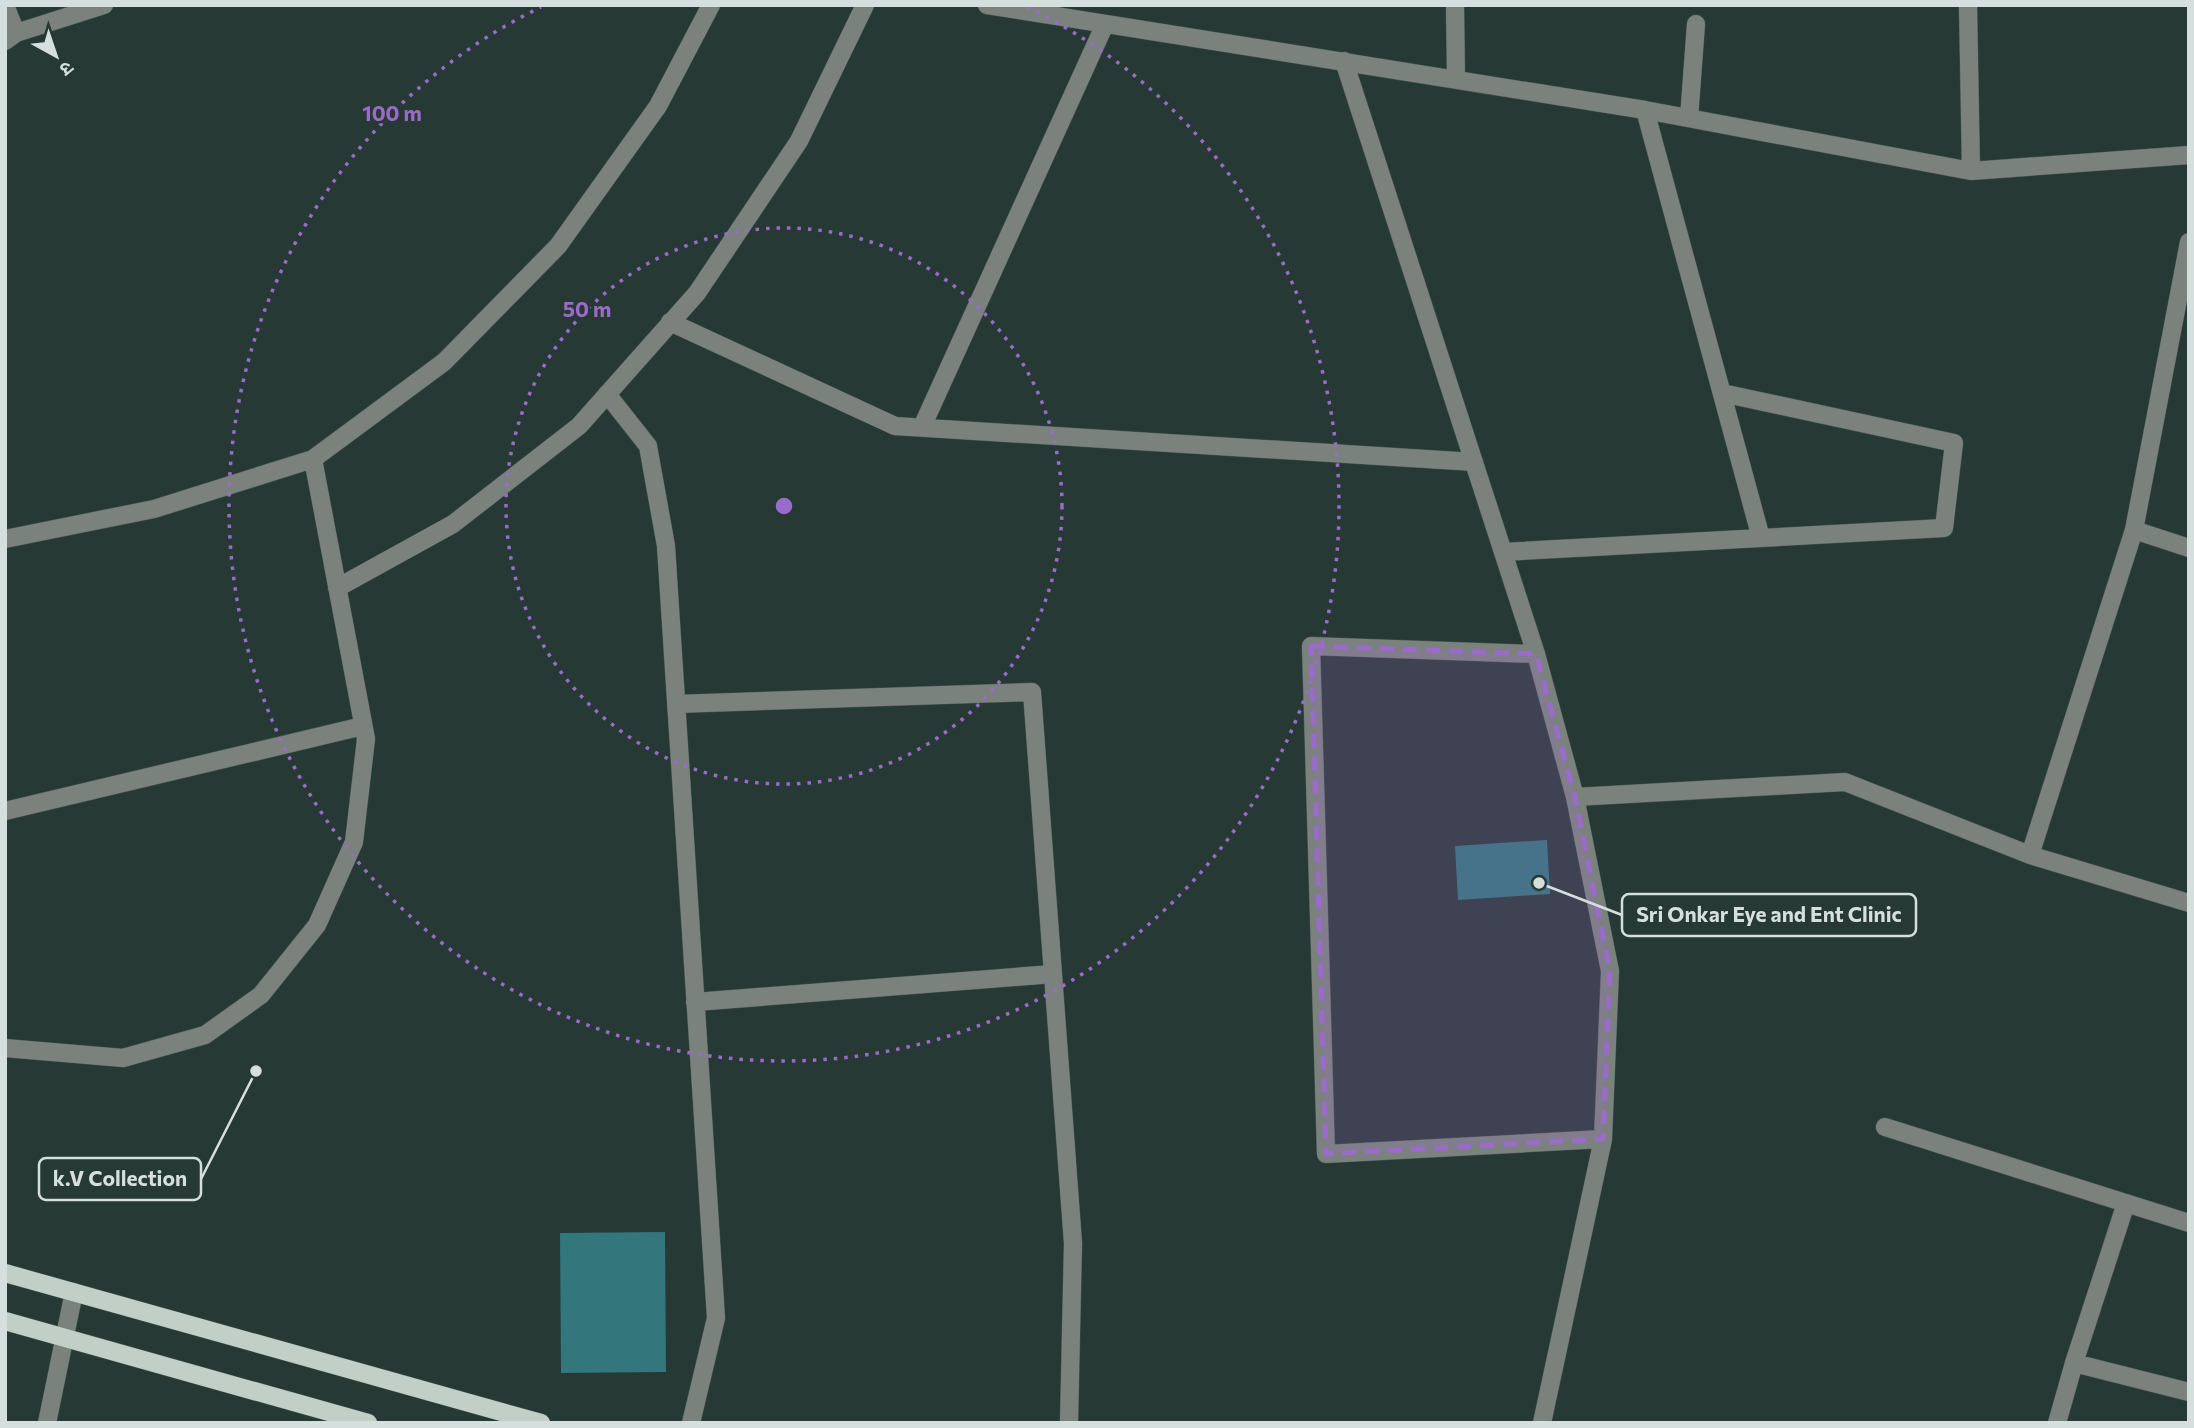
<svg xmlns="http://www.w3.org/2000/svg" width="2194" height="1428" viewBox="0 0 2194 1428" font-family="Commissioner,'Noto Sans Devanagari',sans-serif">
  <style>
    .building { fill: #33767b }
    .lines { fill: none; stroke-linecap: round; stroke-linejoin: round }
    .minor-casing { stroke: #465753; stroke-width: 19 }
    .major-casing { stroke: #465753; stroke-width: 19 }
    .minor { stroke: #7b827e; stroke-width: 18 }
    .major { stroke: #c1cfc6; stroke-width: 18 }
    .marked { fill: #9a6bca; fill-opacity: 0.2; stroke: #9a6bca; stroke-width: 5; stroke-dasharray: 14 9; stroke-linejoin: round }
    .ring { fill: none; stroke: #9a6bca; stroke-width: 3.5; stroke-dasharray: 3.5 7 }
    .centre { fill: #9a6bca; stroke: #273935; stroke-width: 3.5 }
    .ring-label { font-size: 21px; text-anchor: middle; font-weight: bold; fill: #9a6bca; stroke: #273935; stroke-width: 5; stroke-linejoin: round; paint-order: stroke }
    .leader { fill: none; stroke: #d5dfdd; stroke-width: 2.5 }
    .callout-dot { fill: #d5dfdd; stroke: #273935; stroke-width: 2.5 }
    .callout { fill: #273935; stroke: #d5dfdd; stroke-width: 2.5 }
    .callout-label { font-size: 21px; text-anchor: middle; font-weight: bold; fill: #d5dfdd }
  </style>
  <rect width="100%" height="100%" fill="#273935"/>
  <path class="building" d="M1547,840L1550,894L1458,900L1455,846Z
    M665,1232L666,1372L561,1373L560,1233Z"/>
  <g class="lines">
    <defs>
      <path id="minor" d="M5,5L16,33
        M987,5L1645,110L1971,171L2189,155
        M1455,5L1456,79
        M1968,5L1971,171
        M5,41L16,33L104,5
        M1344,61L1536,654L1575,797L1610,971L1603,1139L1542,1423
        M1645,110L1761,538
        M1689,118L1696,24
        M670,322L895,426L1474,462
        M607,394L648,446L666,546L716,1318L691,1423
        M922,427L1105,24
        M2134,530L2189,548
        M5,539L154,509L313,459L444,362L558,246L658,106L711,5
        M1503,552L1944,528L1954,443L1722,393
        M337,588L453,524L579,426L697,293L799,141L865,5
        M1536,654L1311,646L1326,1154L1603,1139
        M676,704L1032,692L1073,1243L1069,1423
        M1575,797L1845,782L2030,855L2189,903
        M5,811L363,726
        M2030,855L2134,530L2189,242
        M695,1002L1053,974
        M5,1048L123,1058L205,1035L261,995L317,925L354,842L366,739L313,459
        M1885,1127L2189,1223
        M2074,1363L2189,1392
        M47,1423L74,1292
        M2057,1423L2074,1363L2126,1203"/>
      <path id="major" d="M5,1273L541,1423
        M5,1321L368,1423"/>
    </defs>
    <use href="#minor" class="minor-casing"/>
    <use href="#major" class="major-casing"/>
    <use href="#minor" class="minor"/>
    <use href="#major" class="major"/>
  </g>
  <path class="marked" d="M1311,646L1536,654L1575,797L1610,971L1603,1139L1326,1154Z"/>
  <g class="ring">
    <circle cx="784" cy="506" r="278"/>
    <path d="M1027 7A555 555 0 1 1 541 7"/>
  </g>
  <circle cx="784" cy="506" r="10" class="centre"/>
  <g class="ring-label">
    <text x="392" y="121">100 m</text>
    <text x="587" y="317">50 m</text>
  </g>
  <path class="leader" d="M1539 883L1622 915M256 1071L201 1179"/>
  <g class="callout-dot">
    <circle cx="1539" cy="883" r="7"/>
    <circle cx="256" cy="1071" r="7"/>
  </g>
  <g class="callout">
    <rect x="1622" y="894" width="294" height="42" rx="7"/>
    <rect x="39" y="1158" width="162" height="42" rx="7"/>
  </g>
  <g class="callout-label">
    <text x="1769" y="922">Sri Onkar Eye and Ent Clinic</text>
    <text x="120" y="1186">k.V Collection</text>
  </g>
  <rect width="2194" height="1428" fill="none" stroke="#d5dfdd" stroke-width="14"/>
  <g transform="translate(56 56) rotate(140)" stroke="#273935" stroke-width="5" paint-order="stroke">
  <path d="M0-5L12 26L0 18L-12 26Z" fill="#d5dfdd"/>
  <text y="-10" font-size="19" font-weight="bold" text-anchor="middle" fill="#d5dfdd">उ</text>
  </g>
</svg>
